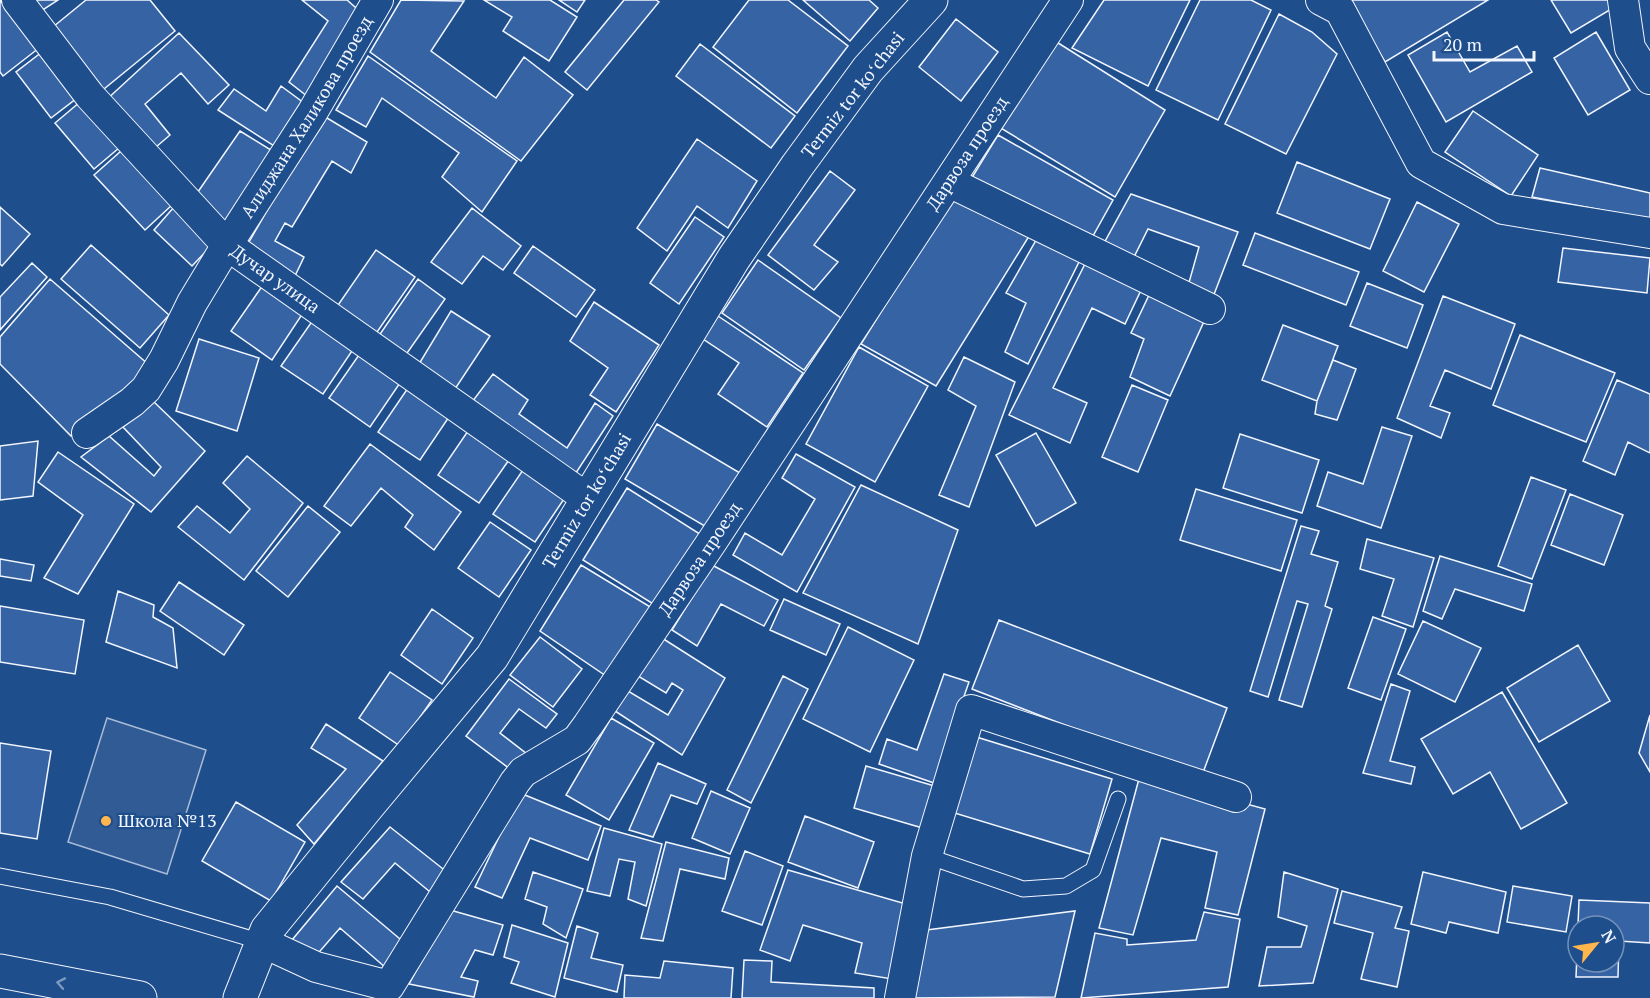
<svg xmlns="http://www.w3.org/2000/svg" width="1650" height="998" viewBox="0 0 1650 998" font-family="'PT Serif',serif">
  <style>
    .built { fill: #305b95; stroke: #a8bbd7; stroke-width: 1.5 }
    .building { fill: #3563a3; stroke: #f2f6ff; stroke-width: 1.5 }
    .lines { fill: none; stroke-linecap: round; stroke-linejoin: round }
    .lane-casing { stroke: #f2f6ff; stroke-width: 17 }
    .street-casing { stroke: #f2f6ff; stroke-width: 32 }
    .secondary-casing { stroke: #f2f6ff; stroke-width: 35 }
    .lane { stroke: #1f4e8c; stroke-width: 15 }
    .street { stroke: #1f4e8c; stroke-width: 30 }
    .secondary { stroke: #1f4e8c; stroke-width: 33 }
    .oneway { stroke: #7e9ac0 }
    .poi-dot { fill: #ffb74d; stroke: #1f4e8c; stroke-width: 2 }
    .labels { text-anchor: middle; stroke-width: 4.5; stroke-linejoin: round; paint-order: stroke }
    .street-label { font-size: 18px; fill: #f2f6ff; stroke: #1f4e8c }
    .poi-label { font-size: 18px; fill: #f2f6ff; stroke: #1f4e8c; text-anchor: start }
  </style>
  <rect width="100%" height="100%" fill="#1f4e8c"/>
  <path class="built" d="M107,718L206,750L167,874L68,842Z"/>
  <path class="building" d="M0,0L39,48L3,76L0,72Z
    M25,0H58L35,15Z
    M86,0H150L175,31L99,93L48,31Z
    M302,0H347L364,15L312,100L289,82L328,21Z
    M401,0L464,1L431,51L496,98L524,57L573,95L521,161L370,52Z
    M484,0H550L577,17L549,61L503,31L512,17Z
    M559,0H585L577,12Z
    M624,0H656L659,2L587,90L565,72Z
    M749,0H788L848,46L797,113L713,47Z
    M803,0H869L878,8L850,41Z
    M1104,0H1190L1148,86L1072,48Z
    M1200,0H1251L1271,10L1218,120L1156,90Z
    M1348,0H1488L1385,62Z
    M1551,0H1608L1613,8L1571,33Z
    M1279,14L1312,32L1337,54L1286,154L1225,124Z
    M956,19L998,52L961,101L919,67Z
    M1447,32L1470,72L1517,46L1532,72L1446,122L1408,55Z
    M1596,32L1630,90L1588,115L1554,58Z
    M179,33L229,85L208,104L181,73L145,104L170,135L149,153L105,101Z
    M1055,41L1165,110L1115,197L999,127Z
    M700,44L795,116L771,148L676,76Z
    M42,52L77,98L51,118L16,72Z
    M368,56L517,161L482,212L442,177L459,153L382,98L366,127L336,110Z
    M281,86L308,106L282,151L218,110L234,89L266,111Z
    M80,102L119,148L94,169L55,123Z
    M1473,111L1538,155L1511,196L1445,152Z
    M322,115L367,142L351,173L332,161L292,227L285,223L275,241L304,257L294,278L245,249Z
    M240,131L279,155L240,217L219,226L193,199Z
    M998,135L1113,200L1089,243L968,184Z
    M697,139L757,181L728,228L697,206L667,251L637,228Z
    M121,151L172,205L145,230L94,175Z
    M1297,162L1390,199L1370,249L1277,213Z
    M1540,168L1650,193V219L1532,197Z
    M830,171L855,190L814,245L838,262L814,290L768,255Z
    M955,193L1031,233L936,386L861,344Z
    M1131,194L1238,232L1213,297L1188,286L1199,247L1148,229L1132,261L1103,245Z
    M1417,202L1459,224L1424,292L1383,271Z
    M0,207L30,234L2,266L0,264Z
    M174,207L213,244L192,266L154,230Z
    M472,208L521,246L503,270L483,256L462,284L431,262Z
    M695,217L724,237L679,304L650,283Z
    M1255,233L1359,272L1346,305L1243,265Z
    M1039,235L1081,258L1028,364L1005,352L1026,303L1006,293Z
    M91,245L169,315L140,348L61,279Z
    M533,246L595,290L576,317L514,273Z
    M1563,248L1650,258L1647,293L1558,282Z
    M376,250L415,277L375,335L336,308Z
    M758,260L841,318L804,370L722,313Z
    M1087,260L1142,288L1125,324L1092,308L1053,388L1087,403L1070,443L1009,415Z
    M32,263L47,277L0,330V297Z
    M50,279L149,365L110,406L71,436L0,364V337Z
    M418,279L445,299L405,356L378,337Z
    M1367,283L1423,305L1407,348L1350,326Z
    M263,285L303,313L272,360L231,331Z
    M1151,291L1206,317L1170,396L1130,377L1144,339L1131,333Z
    M1443,296L1515,324L1491,389L1445,370L1430,406L1450,413L1441,438L1397,418Z
    M594,302L659,345L616,412L590,395L608,368L570,341Z
    M451,311L490,336L455,389L419,364Z
    M718,316L803,373L767,427L718,394L739,363L703,339Z
    M313,320L354,348L323,394L281,366Z
    M1283,325L1338,346L1317,401L1262,380Z
    M1520,335L1615,373L1586,442L1493,405Z
    M199,339L259,358L237,431L176,411Z
    M859,347L928,386L875,482L806,444Z
    M361,352L402,380L370,427L329,398Z
    M964,357L1015,382L969,507L939,495L976,406L948,390Z
    M1333,360L1356,369L1337,420L1315,414L1317,401Z
    M493,374L528,400L519,414L567,448L595,403L613,416L574,476L472,402Z
    M1617,380L1650,394V453L1628,442L1615,475L1583,461Z
    M410,385L451,414L420,460L378,432Z
    M1132,385L1168,400L1138,472L1102,457Z
    M154,402L205,451L151,512L81,457L109,436L154,476L161,467L123,427Z
    M657,424L740,473L708,528L625,479Z
    M1382,427L1412,436L1381,528L1317,506L1328,472L1363,484Z
    M470,428L511,457L479,503L438,475Z
    M1036,433L1076,503L1036,526L996,455Z
    M1240,434L1319,460L1302,513L1223,488Z
    M38,441L33,496L0,500V446Z
    M370,444L461,512L434,550L405,527L413,515L381,488L351,526L324,506Z
    M58,452L134,504L78,594L44,578L83,515L38,482Z
    M796,454L855,487L797,592L733,555L745,533L782,555L815,499L782,478Z
    M247,456L303,503L244,580L178,527L197,506L230,533L250,509L223,483Z
    M525,467L566,496L535,542L493,514Z
    M1531,477L1566,490L1532,579L1498,566Z
    M861,485L958,530L918,644L803,593Z
    M627,488L703,536L658,607L583,560Z
    M1196,489L1297,520L1281,571L1180,540Z
    M1570,494L1623,515L1604,565L1551,545Z
    M308,506L340,532L288,597L256,571Z
    M490,522L531,550L499,597L458,568Z
    M1301,526L1319,531L1311,554L1338,562L1325,606L1332,609L1302,707L1279,700L1308,604L1297,601L1268,697L1250,691Z
    M1367,539L1434,558L1413,627L1382,616L1394,579L1360,569Z
    M1440,556L1532,584L1524,611L1455,589L1442,619L1423,611Z
    M0,559L34,565L31,581L0,576Z
    M581,565L652,608L609,678L540,631Z
    M712,565L778,600L764,626L721,604L697,646L672,630Z
    M179,582L244,625L224,655L160,611Z
    M118,591L154,605L153,617L173,628L177,668L106,642Z
    M784,599L840,624L826,655L770,630Z
    M0,606L84,620L75,674L0,662Z
    M432,609L473,638L442,684L401,655Z
    M1373,617L1406,629L1381,700L1348,688Z
    M999,620L1227,708L1201,778L972,689Z
    M1423,621L1481,648L1455,702L1398,674Z
    M848,627L914,660L870,752L803,719Z
    M540,637L582,669L553,707L510,675Z
    M662,638L725,678L682,755L615,711L628,691L668,715L683,690L672,683L666,693L638,676Z
    M1578,645L1610,701L1539,742L1507,688Z
    M390,672L432,700L400,746L359,718Z
    M944,674L969,682L934,783L879,764L887,739L917,750Z
    M783,676L808,689L751,803L727,790Z
    M509,679L557,714L546,728L519,709L500,733L527,754L514,772L466,736Z
    M1391,684L1410,691L1390,761L1415,767L1411,784L1363,773Z
    M1502,692L1567,803L1521,829L1490,772L1453,794L1421,739Z
    M1650,715V772L1639,753Z
    M611,718L654,743L609,820L566,795Z
    M326,724L383,761L314,844L297,825L346,769L311,748Z
    M970,735L1112,779L1090,854L948,811Z
    M0,743L51,751L37,839L0,833Z
    M658,763L706,784L697,804L671,795L653,837L629,830Z
    M866,766L938,787L926,829L854,808Z
    M1140,775L1265,809L1238,915L1205,908L1217,852L1161,838L1133,935L1099,928Z
    M711,791L750,808L730,854L692,838Z
    M520,793L601,826L588,860L530,838L502,898L475,887Z
    M236,802L305,842L271,901L202,861Z
    M805,816L874,842L858,888L788,862Z
    M390,827L452,876L435,896L395,863L363,899L341,882Z
    M604,828L662,844L646,906L628,899L635,862L619,859L610,896L587,891Z
    M666,842L729,858L725,879L680,869L663,941L641,938Z
    M745,851L783,866L762,925L722,911Z
    M788,870L906,904L892,979L855,973L862,943L803,925L790,961L760,950Z
    M533,872L583,889L566,938L543,924L547,907L525,899Z
    M1284,872L1338,889L1313,983L1259,986L1267,947H1301L1307,926L1278,917Z
    M1423,872L1506,892L1498,933L1449,922L1446,933L1411,924Z
    M337,886L406,944L386,968L340,928L314,958L292,940Z
    M1513,886L1572,896L1566,932L1507,922Z
    M1342,891L1402,907L1395,928L1409,931L1397,987L1361,979L1373,933L1334,923Z
    M1579,900L1650,903V943L1619,941L1618,977H1576L1578,931V962H1614V926H1578Z
    M450,910L503,925L493,955L475,950L461,977L478,981L474,997L409,984Z
    M1075,911L1055,997L909,998L919,931Z
    M1204,912L1240,919L1228,987L1081,998L1095,933L1127,939V945L1196,940Z
    M512,925L568,943L555,997L511,983L519,962L504,957Z
    M577,926L598,933L591,958L623,965L617,992L564,978Z
    M744,960L772,961L771,982L874,988V998H742Z
    M664,961L733,968L731,998H624L625,975L660,978Z"/>
  <g class="lines">
    <defs>
      <path id="lane" d="M927,856L1023,889L1066,886L1093,870L1118,799
        M0,876L110,897L262,942"/>
      <g id="street">
        <path id="s1" d="M17,0L90,96L227,245L588,499"/>
        <path d="M1321,0L1340,10L1421,163L1503,209L1650,233"/>
        <path d="M1623,0L1630,48L1650,79"/>
        <path d="M949,182L1210,309"/>
        <path id="s2" d="M87,433L132,402L146,389L164,360L192,303L227,245L312,113L378,0"/>
        <path id="s3" d="M262,942L316,967L389,986L515,782L523,772L577,740L588,725L713,540L1068,0"/>
        <path d="M900,998L927,856L971,710L1236,797"/>
      </g>
      <path id="secondary" d="M0,971L140,998
        M240,998L267,930L367,807L492,657L734,258L797,166L868,69L931,0"/>
    </defs>
    <use href="#lane" class="lane-casing"/>
    <use href="#street" class="street-casing"/>
    <use href="#secondary" class="secondary-casing"/>
    <use href="#lane" class="lane"/>
    <use href="#street" class="street"/>
    <use href="#secondary" class="secondary"/>
  </g>
  <defs><path id="oneway-chevron" d="M-2-3.5L2.5 0L-2 3.5" fill="none" stroke-width="1.6" stroke-linecap="round" stroke-linejoin="round" transform="scale(1.5)"/></defs>
  <use class="oneway" href="#oneway-chevron" transform="translate(61 983) rotate(-169)"/>
  <circle class="poi-dot" cx="106" cy="821" r="6"/>
  <g class="labels">
    <g class="street-label">
      <text transform="translate(853 95) rotate(-52)" y="6">Termiz tor koʻchasi</text>
      <text dy="6" stroke="none"><textPath href="#s2" startOffset="390">Алиджана Халикова проезд</textPath></text>
      <text dy="6" stroke="none"><textPath href="#s3" startOffset="1155">Дарвоза проезд</textPath></text>
      <text dy="6" stroke="none"><textPath href="#s1" startOffset="382">Дучар улица</textPath></text>
      <text transform="translate(587 501) rotate(-59)" y="6">Termiz tor koʻchasi</text>
      <text dy="6" stroke="none"><textPath href="#s3" startOffset="669">Дарвоза проезд</textPath></text>
    </g>
    <g class="poi-label">
      <text x="118" y="827">Школа №13</text>
    </g>
  </g>
  <g transform="translate(1596 944) rotate(60)"><circle r="28" fill="#1f4e8c" stroke="#7391ba" stroke-width="1.5"/>
  <path d="M0-4.5L10 22L0 15L-10 22Z" fill="#ffb74d"/>
  <text y="-9" font-size="16" font-weight="bold" text-anchor="middle" fill="#f2f6ff">N</text>
  </g>
  <path d="M1434 51v9h100v-9" fill="none" stroke="#f2f6ff" stroke-width="3"/>
  <text x="1443" y="51" font-size="18" fill="#f2f6ff" stroke="#1f4e8c" stroke-width="4.5" paint-order="stroke">20 m</text>
</svg>
